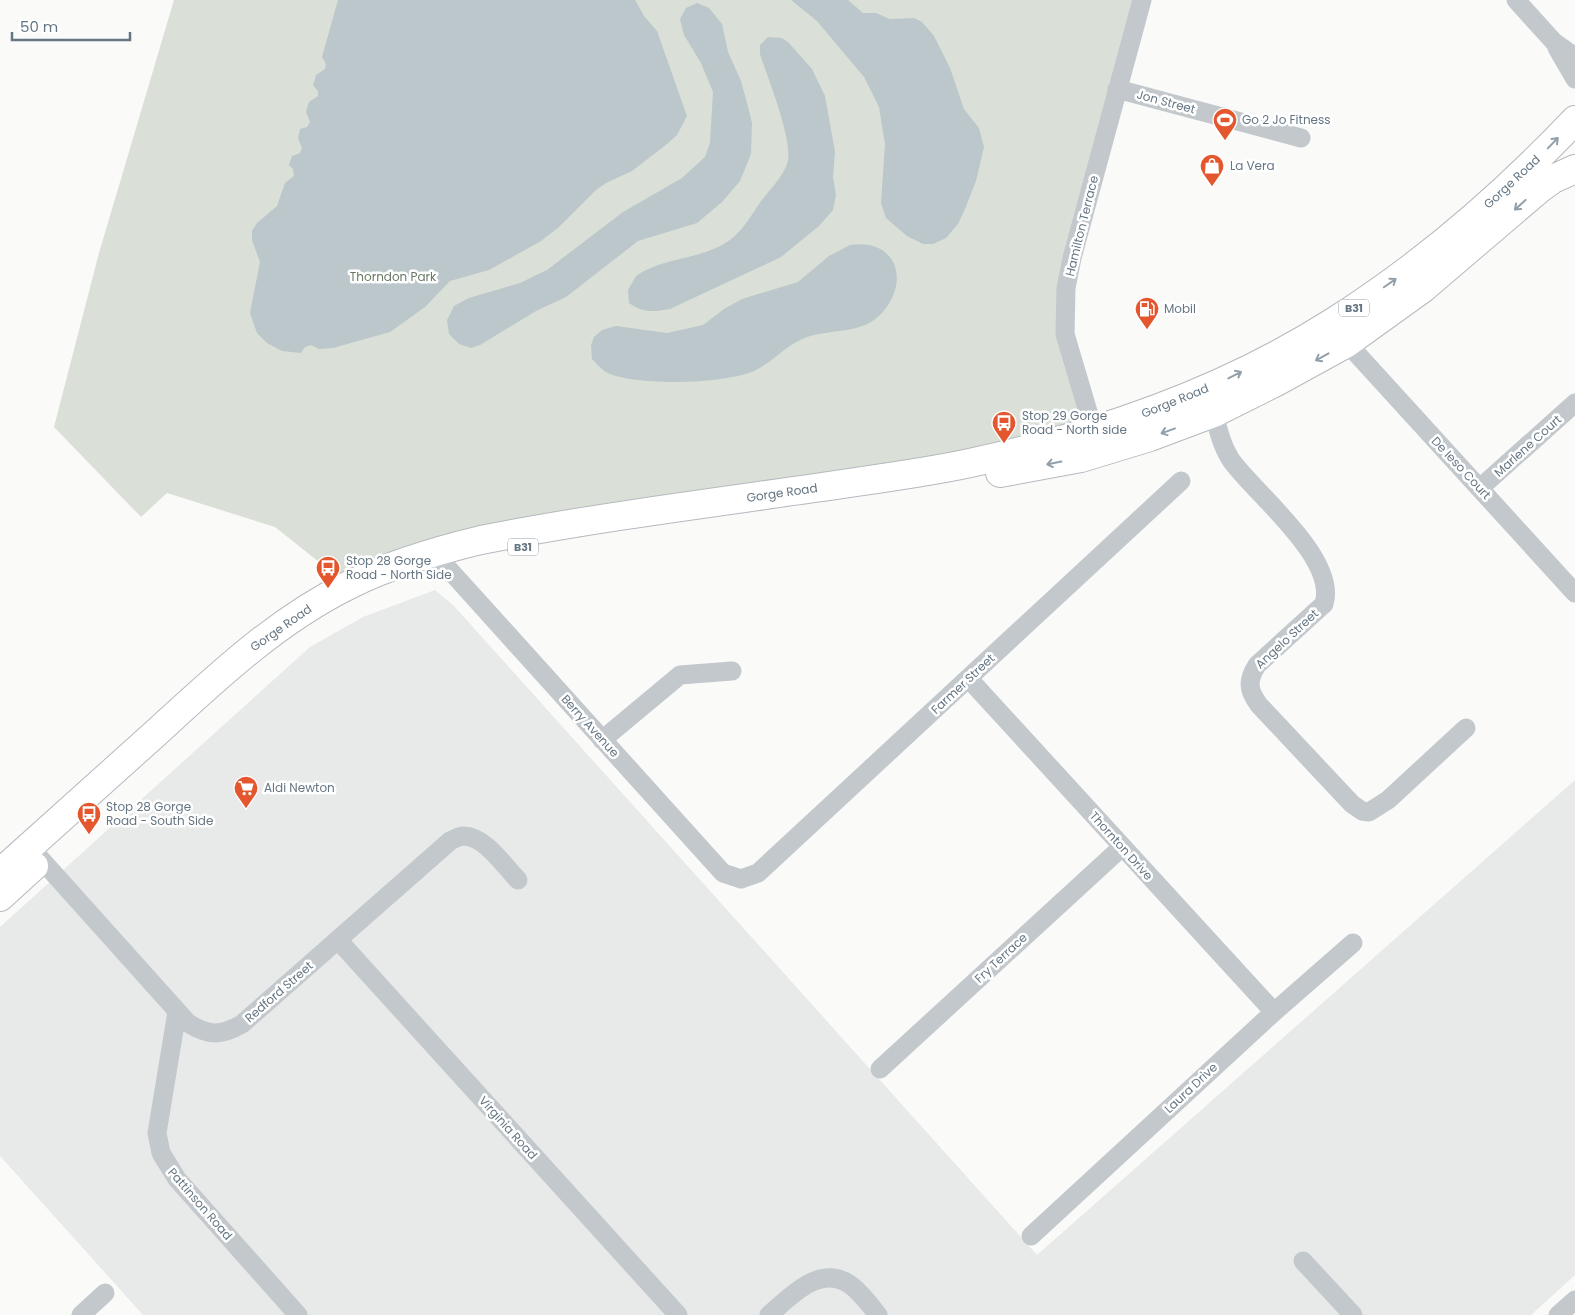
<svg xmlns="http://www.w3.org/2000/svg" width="1575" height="1315" viewBox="0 0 1575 1315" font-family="Poppins,sans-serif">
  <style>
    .built { fill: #e8e9e9 }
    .green { fill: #dadfd7 }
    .water { fill: #bbc7cb }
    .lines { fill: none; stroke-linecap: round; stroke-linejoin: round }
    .primary-casing { stroke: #b5babe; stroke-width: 30 }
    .minor { stroke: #c3c8cc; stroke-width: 19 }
    .primary { stroke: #fff; stroke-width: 28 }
    .oneway { stroke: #939fa8 }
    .labels { text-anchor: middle; stroke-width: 5; stroke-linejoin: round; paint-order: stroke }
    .shield { fill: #fff; stroke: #939fa8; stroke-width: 1 }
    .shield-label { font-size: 11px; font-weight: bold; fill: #657683 }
    .street-label { font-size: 12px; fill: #657683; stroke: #fff }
    .poi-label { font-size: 12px; fill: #657683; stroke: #fff; text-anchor: start }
    .park-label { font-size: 12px; fill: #687a64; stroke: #fff }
  </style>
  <rect width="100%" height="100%" fill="#fafaf8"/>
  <path class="built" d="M435,590L454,606L1037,1255L1575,780V1275L1531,1315H143L0,1156V927L310,647L363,617Z"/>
  <path class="green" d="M174,0H1142L1065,308L1092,430L531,530L348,585L275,527L167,493L141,517L54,427L99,253Z"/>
  <path class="water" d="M338,0H635L644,16L657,31L687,116L677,135L667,144L632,171L606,183L596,190L559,227L541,241L489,270L450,281L425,307L390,332L333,348L319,349L311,345L305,347L301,353L282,351L267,343L257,333L250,313L260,262L252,240V231L257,223L277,206L285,183L294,176L293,169L289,165L292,156L300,153L302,148L298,138L300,129L307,127L310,122L306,112L309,102L318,96V91L313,85L316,75L325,69L326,64L322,57Z
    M791,0H848L863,13H876L890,19L914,18L922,22L934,36L950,68L964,109L979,128L984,147L976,181L965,209L958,224L946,238L933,244H923L907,236L886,218L881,203L885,144L879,107L864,77L817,21Z
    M697,3L709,8L722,24L728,52L741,81L747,103L752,123L751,154L740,181L722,202L697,223L638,241L566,297L536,311L480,345L471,348L459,344L449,334L447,320L454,306L469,298L520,283L547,270L623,212L682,178L705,157L710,143L713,92L701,63L684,35L680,19L686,8Z
    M768,37L782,38L788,42L812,69L825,96L835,152L833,177L836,195L833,210L819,226L781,257L670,309C653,312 643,313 629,303L628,290L636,276C660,259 691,260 718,247C738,238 747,222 759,204C768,191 781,180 787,164C795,144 767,76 760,54V45Z
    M850,245C899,238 911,285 879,316C860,334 830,329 807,337C787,344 774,361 756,370C729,384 634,387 606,372C601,369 596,363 592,359L591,345L594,337L602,330L616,326L667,333L703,325L724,309L742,299L798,282L829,256Z"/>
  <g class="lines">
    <defs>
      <path id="primary" d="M1000,473L1081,458L1150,437L1214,413L1276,382L1347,343L1422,289L1538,190L1553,179L1575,169
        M0,873C53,826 105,779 157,732C217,677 276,621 349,585C391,564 435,551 481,540C592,518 704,504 815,488C867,480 919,474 970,463C1098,435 1224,392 1335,321C1423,265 1504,195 1575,120
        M0,897L34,866"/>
    </defs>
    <use href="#primary" class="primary-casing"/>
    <path class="minor" d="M1516,0L1554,42L1575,57
      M1557,48L1575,79
      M1117,89L1301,138
      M1347,343L1575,593
      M1214,413C1218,430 1222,446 1231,460C1254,493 1338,558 1324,604L1257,665C1247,681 1248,690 1259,705L1352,804L1362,811L1369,812L1388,800L1466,728
      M1097,442L1065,334L1066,288L1072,258L1142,0
      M1480,488L1575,403
      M445,565L723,873L741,879L758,873L1181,481
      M969,679L1274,1012
      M602,740L680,675L732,671
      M30,847L188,1023C208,1036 221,1036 242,1024L450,841C454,839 459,836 464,836C486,837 504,866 518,880
      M338,940L678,1315
      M177,1012L157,1133L161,1153L177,1179L298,1315
      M880,1069L1122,847
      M1031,1236L1274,1012L1353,943
      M1303,1261L1353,1315
      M81,1315L105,1293
      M769,1315C790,1297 819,1264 849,1284C860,1291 870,1305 878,1315
      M1558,1315L1575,1300"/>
    <use href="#primary" class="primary"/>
  </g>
  <defs><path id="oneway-shaft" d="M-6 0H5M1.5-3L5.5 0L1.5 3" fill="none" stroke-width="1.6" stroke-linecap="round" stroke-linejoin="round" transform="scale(1.25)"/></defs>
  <g class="oneway">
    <use href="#oneway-shaft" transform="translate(1553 143) rotate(-46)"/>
    <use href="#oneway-shaft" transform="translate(1520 205) rotate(138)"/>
    <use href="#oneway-shaft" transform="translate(1390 283) rotate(-35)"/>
    <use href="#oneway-shaft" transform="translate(1322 357) rotate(151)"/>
    <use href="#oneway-shaft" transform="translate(1235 375) rotate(-27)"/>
    <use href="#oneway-shaft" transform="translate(1168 431) rotate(160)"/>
    <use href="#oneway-shaft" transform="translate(1054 463) rotate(169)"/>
  </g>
  <defs>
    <symbol id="stadium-pin" viewBox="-11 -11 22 30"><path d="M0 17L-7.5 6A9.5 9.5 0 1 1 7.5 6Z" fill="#e4572e" stroke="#fff"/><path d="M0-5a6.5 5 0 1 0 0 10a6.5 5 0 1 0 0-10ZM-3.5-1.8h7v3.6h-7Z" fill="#fff"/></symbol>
    <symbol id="shop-pin" viewBox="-11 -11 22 30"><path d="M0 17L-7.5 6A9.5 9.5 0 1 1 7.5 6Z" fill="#e4572e" stroke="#fff"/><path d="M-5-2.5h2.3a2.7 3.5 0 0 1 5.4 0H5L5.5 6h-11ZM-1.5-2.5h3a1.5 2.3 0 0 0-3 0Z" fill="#fff"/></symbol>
    <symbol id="fuel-pin" viewBox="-11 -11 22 30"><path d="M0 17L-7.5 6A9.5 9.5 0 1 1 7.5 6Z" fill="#e4572e" stroke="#fff"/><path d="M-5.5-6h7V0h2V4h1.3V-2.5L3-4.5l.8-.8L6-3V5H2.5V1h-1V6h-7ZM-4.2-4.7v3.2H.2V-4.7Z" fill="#fff"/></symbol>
    <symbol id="bus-pin" viewBox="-11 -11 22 30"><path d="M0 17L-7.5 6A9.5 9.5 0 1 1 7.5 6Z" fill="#e4572e" stroke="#fff"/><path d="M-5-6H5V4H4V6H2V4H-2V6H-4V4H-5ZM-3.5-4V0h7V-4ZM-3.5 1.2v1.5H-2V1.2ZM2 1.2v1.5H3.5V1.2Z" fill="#fff"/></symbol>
    <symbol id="supermarket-pin" viewBox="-11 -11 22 30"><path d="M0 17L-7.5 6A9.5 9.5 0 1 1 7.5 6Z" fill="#e4572e" stroke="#fff"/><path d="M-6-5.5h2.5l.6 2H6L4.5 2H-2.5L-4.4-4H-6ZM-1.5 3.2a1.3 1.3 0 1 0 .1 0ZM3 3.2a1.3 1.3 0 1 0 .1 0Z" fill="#fff"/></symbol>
  </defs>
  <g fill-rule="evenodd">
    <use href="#stadium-pin" x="1211" y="106" width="28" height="38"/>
    <use href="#shop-pin" x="1198" y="152" width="28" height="38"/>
    <use href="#fuel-pin" x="1133" y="295" width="28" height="38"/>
    <use href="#bus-pin" x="990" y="409" width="28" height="38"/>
    <use href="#bus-pin" x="314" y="554" width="28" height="38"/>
    <use href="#supermarket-pin" x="232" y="774" width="28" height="38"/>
    <use href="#bus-pin" x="75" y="800" width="28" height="38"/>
  </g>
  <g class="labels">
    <g class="shield">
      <rect x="1339" y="299.5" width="30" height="17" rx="4"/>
      <rect x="508" y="538.5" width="30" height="17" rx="4"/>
    </g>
    <g class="shield-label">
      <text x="1354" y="312">B31</text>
      <text x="523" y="551">B31</text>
    </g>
    <g class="street-label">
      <text transform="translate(1166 102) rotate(15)" y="4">Jon Street</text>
      <text transform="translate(1512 182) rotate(-43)" y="4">Gorge Road</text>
      <text transform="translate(1082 226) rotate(-76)" y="4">Hamilton Terrace</text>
      <text transform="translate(1175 401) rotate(-22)" y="4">Gorge Road</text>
      <text transform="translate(1528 446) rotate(-42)" y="4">Marlene Court</text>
      <text transform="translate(1461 468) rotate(47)" y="4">De Ieso Court</text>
      <text transform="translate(782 493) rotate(-8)" y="4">Gorge Road</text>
      <text transform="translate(281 628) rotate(-35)" y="4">Gorge Road</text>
      <text transform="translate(1287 639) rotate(-43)" y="4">Angelo Street</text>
      <text transform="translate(963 684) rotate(-43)" y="4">Farmer Street</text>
      <text transform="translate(590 726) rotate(48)" y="4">Berry Avenue</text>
      <text transform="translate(1121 846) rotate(48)" y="4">Thornton Drive</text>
      <text transform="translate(1001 958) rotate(-43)" y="4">Fry Terrace</text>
      <text transform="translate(279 992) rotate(-41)" y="4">Redford Street</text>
      <text transform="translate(1191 1088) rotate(-43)" y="4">Laura Drive</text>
      <text transform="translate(508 1128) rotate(48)" y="4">Virginia Road</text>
      <text transform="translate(200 1204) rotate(49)" y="4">Pattinson Road</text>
    </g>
    <g class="poi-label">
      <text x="1242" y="124">Go 2 Jo Fitness</text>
      <text x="1230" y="170">La Vera</text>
      <text x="1164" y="313">Mobil</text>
      <text x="1022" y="420">Stop 29 Gorge<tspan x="1022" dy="14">Road - North side</tspan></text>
      <text x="346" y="565">Stop 28 Gorge<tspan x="346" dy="14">Road - North Side</tspan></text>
      <text x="264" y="792">Aldi Newton</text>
      <text x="106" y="811">Stop 28 Gorge<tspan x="106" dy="14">Road - South Side</tspan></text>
    </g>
    <g class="park-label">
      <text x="393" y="281">Thorndon Park</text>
    </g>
  </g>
  <path d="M12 32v8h118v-8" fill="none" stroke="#657683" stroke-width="2.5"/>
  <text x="20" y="32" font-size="15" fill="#657683" stroke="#ffffff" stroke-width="4" paint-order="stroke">50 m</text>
</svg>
